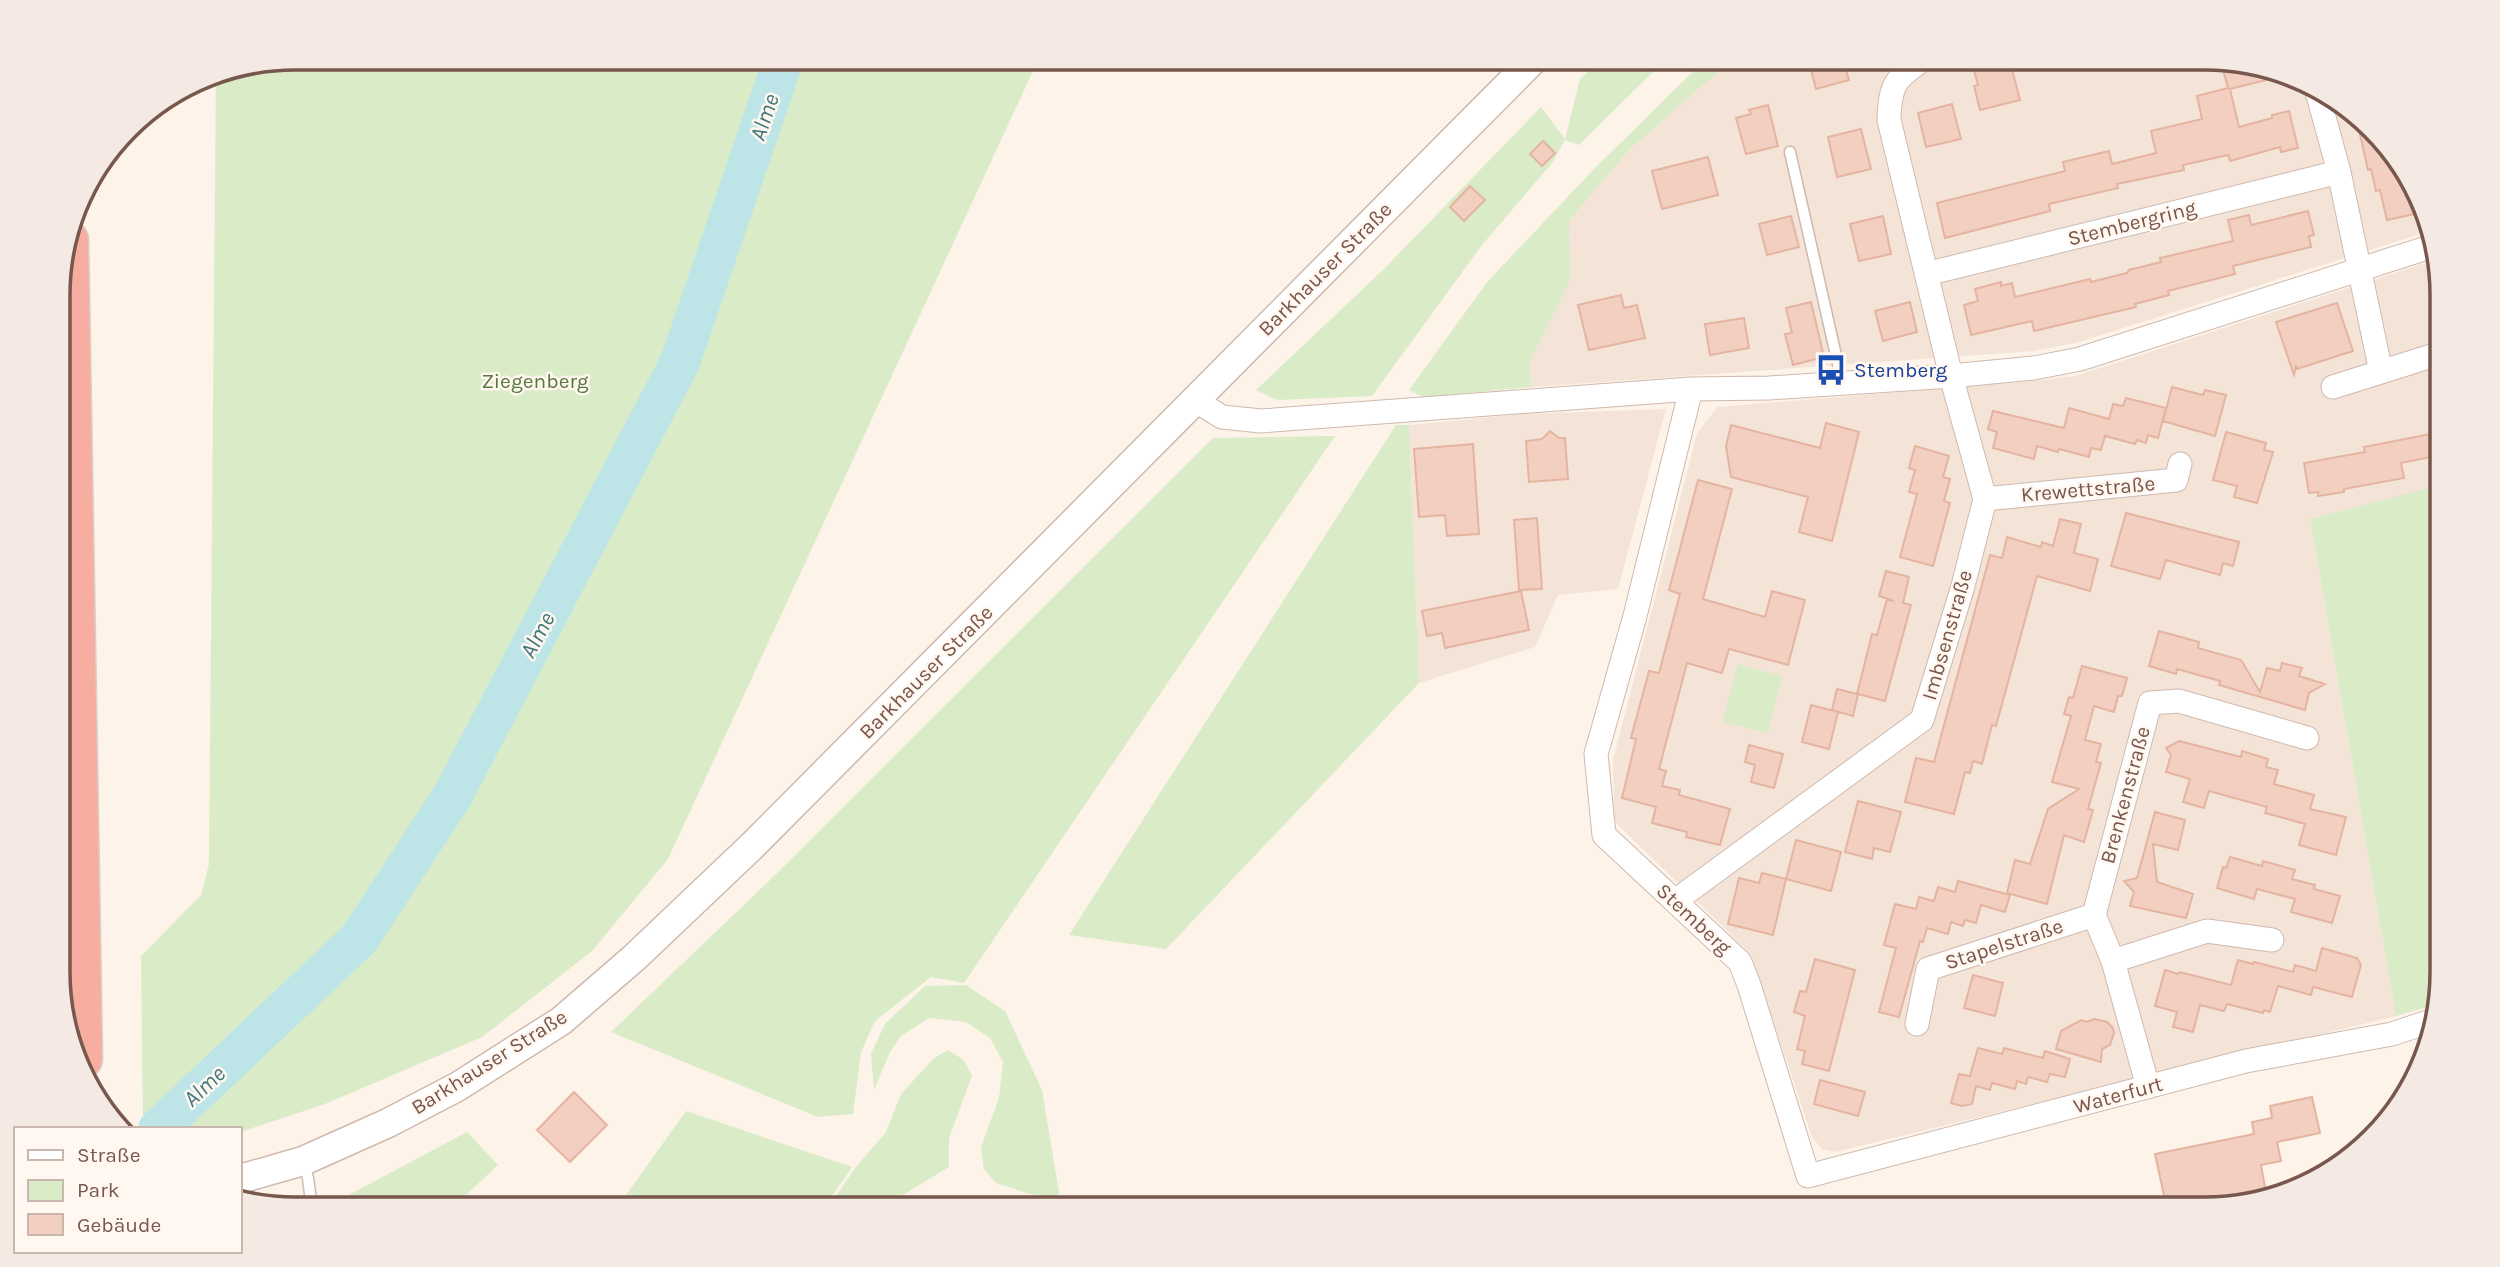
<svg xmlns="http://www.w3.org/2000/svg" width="2500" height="1267" viewBox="0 0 2500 1267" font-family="Karla,sans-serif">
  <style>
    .residential { fill: #f4e4d7 }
    .green { fill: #d9ebc7 }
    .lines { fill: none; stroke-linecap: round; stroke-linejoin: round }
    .river { stroke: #bde5e7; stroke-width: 40 }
    .building { fill: #f2cfc0; stroke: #e5b4a0; stroke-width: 2 }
    .service-casing { stroke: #cfb9ae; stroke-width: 13 }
    .minor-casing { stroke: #cfb9ae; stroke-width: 25 }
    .tertiary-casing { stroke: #cfb9ae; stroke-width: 31 }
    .motorway-casing { stroke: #d9d0cd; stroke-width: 41 }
    .service { stroke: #fff; stroke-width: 10 }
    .minor { stroke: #fff; stroke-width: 23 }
    .tertiary { stroke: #fff; stroke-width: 28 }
    .motorway { stroke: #f7aea0; stroke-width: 38 }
    .labels { text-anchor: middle; stroke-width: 5; stroke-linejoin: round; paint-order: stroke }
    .street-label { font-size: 21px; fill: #78574c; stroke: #fff7f0 }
    .transit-label { font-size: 21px; fill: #164399; stroke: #fff7f0; text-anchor: start }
    .park-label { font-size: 21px; fill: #567841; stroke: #fff7f0 }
    .water-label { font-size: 23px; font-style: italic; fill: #3f787d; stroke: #fff7f0 }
    .rim { fill: none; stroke: #78574c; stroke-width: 3.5 }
  </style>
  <rect width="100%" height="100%" fill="#fdf3e9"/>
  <path class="residential" d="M1734,58H2205L2309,82L2393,151L2427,232L2076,343L2034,351L1532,387L1529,364L1570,281L1569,221L1629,150Z
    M2438,259L2440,265L2441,515L2437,487L2310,520L2396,1016L1835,1152L1822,1149L1812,1137L1751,954L1614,821L1613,760L1697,434L1717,407L2035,381L2075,376Z
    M1666,409L1618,589L1558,595L1535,647L1419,683L1409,425L1522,414Z"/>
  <path class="green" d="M295,58H1039L668,859L592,951L482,1037L325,1104L240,1132V1129H143L141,956L201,895L209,864L216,74Z
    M1603,58H1667L1579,145L1565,140L1552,163L1482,245L1372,396L1277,400L1256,390L1383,270L1541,107L1565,139L1580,79Z
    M1707,58H1734L1629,150L1569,221L1570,281L1529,364L1532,387L1423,397L1409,390L1488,281L1596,167Z
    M1396,425H1409L1419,683L1166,949L1069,935Z
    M1335,436L964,983L931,977L875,1021L861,1052L853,1114L818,1117L611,1032L768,882L1213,438Z
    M2437,486L2441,515L2442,972L2434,1005L2396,1016L2310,519Z
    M1738,664L1782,676L1768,733L1723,722Z
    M966,985L1005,1011L1042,1090L1061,1204L996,1183L984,1169L981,1147L999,1098L1003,1062L990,1038L966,1022L929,1018L901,1036L890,1052L874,1090L871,1054L885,1024L925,986Z
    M948,1050L964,1060L972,1076L949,1138V1167L896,1199L889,1209H827L856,1167L886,1132L901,1094L934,1058Z
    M686,1111L852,1167L823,1209H616Z
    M467,1132L498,1165L466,1195L482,1209H345V1197Z"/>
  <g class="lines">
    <path class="river" d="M158,1129L359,939L453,795L680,362L784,58"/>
  </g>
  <path class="building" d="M1808,58H1843L1849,80L1816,89Z
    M2009,58L2020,100L1980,110L1974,86L1978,85L1973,67Z
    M2221,62L2282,76L2230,89L2239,127L2272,118V115L2289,111L2298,148L2281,152L2280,147L2230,161L2228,155L2183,165L2184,170L2117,184L2118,188L2049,204L2050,211L1945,238L1937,203L2065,171L2063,162L2109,151L2112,164L2156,153L2151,131L2202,119L2197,96L2228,88Z
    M1952,104L1961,139L1926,147L1918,113Z
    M1768,105L1778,146L1746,154L1736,118L1751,114L1749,110Z
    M2357,121L2393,151L2419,213L2387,220L2380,190L2376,191L2371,169L2368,170Z
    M1861,129L1871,169L1837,177L1828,137Z
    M1543,141L1555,153L1542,166L1530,154Z
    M1708,157L1718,195L1662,209L1652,171Z
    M1470,186L1485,200L1464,221L1450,207Z
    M2308,211L2314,235L2309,236L2311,247L2233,266L2235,274L2168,291L2169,295L2135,304L2136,307L2034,331L2032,321L1971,335L1964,305L1978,301L1975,289L2001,282V286L2012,283L2015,297L2090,279L2091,282L2127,273L2129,270L2161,262L2160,258L2233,241L2228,220L2249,215L2251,225Z
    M1791,216L1799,247L1767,255L1759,224Z
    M1883,216L1891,254L1859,261L1850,224Z
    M1621,295L1624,308L1637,305L1645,338L1589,350L1578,305Z
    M1811,302L1824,357L1793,365L1785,334L1792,333L1786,308Z
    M1910,302L1917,332L1883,341L1875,311Z
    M2337,303L2353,351L2297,369L2296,365L2294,375L2276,322Z
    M1744,318L1749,348L1710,355L1705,324Z
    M2172,387L2203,395L2205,390L2226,395L2215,436L2163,421Z
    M2126,398L2166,408L2158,438L2148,435L2146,443L2137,440L2135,444L2105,436L2101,450L2091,448L2089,457L2059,449L2058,452L2037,446L2034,459L1993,448L1997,432L1988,429L1993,411L2064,428L2069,408L2109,419L2113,404L2123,406Z
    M1826,423L1859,432L1832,541L1799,532L1808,497L1731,477L1726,446L1731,425L1820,448Z
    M1550,431L1559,438H1565L1568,479L1529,482L1526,441L1542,439Z
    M2226,432L2266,443L2264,450L2273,452L2257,503L2234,497L2237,486L2213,480Z
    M2441,432V455L2401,463L2404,478L2344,489V492L2318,496V492L2309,493L2304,463L2365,452L2364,447Z
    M1473,444L1479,534L1447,536L1445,515L1419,517L1414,449Z
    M1915,446L1949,456L1943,477L1950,479L1944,501L1950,503L1933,566L1900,557L1917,494L1909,492L1915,470L1909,468Z
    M1698,480L1732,489L1703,599L1765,617L1772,591L1805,600L1788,665L1729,649L1722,673L1687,663L1659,769L1666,771L1662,786L1680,790L1679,795L1730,809L1720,845L1686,837L1687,832L1652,823L1656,807L1622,798L1636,739L1631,738L1649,671L1659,673L1680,594L1669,590Z
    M2126,513L2239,542L2233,566L2223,563L2220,575L2166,560L2160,579L2111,566Z
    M1537,518L1542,589L1519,590L1514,520Z
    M2060,519L2081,524L2074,553L2098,559L2090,591L2037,576L1996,726L1992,725L1982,764L1973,761L1970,773L1965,772L1954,814L1905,802L1916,758L1934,762L1990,555L2002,558L2007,537L2041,547L2042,542L2053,546Z
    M1886,571L1909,577L1903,603L1911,605L1885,701L1858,694L1853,716L1832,710L1837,689L1857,694L1872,634L1877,635L1887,599L1894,601L1879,596Z
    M1521,591L1529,630L1445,648L1442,633L1427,636L1422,611Z
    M2159,631L2199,642L2198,648L2241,660L2260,692L2267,668L2280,671L2282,663L2302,668L2299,676L2325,684L2309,693L2305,710L2219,685L2220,681L2177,669L2176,674L2149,666Z
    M2082,666L2127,678L2122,696H2118L2114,712L2094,706L2085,740L2101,744L2096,762L2101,763L2088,809L2093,810L2084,842L2064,835L2047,904L2007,893L2015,860L2030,864L2048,809L2079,789L2052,782L2071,716L2064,714L2069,697L2073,698Z
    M1811,705L1838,712L1829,749L1802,742Z
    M2179,741L2241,757L2242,751L2268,759L2266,767L2278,770L2274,784L2314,795L2310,809L2346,817L2336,855L2299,845L2305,824L2265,813L2267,807L2209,791L2204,808L2183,802L2190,779L2166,772L2171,755L2166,748Z
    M1749,745L1783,754L1774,788L1751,782L1755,765L1745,762Z
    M1858,801L1901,812L1890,852L1874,848L1872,859L1845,852Z
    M2155,812L2185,820L2178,850L2153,844L2157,882L2193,894L2186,918L2130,906L2134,892L2124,881L2137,878Z
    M1796,840L1841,852L1831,891L1786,879L1773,935L1728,924L1739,878L1759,883L1762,873L1786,879Z
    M2230,857L2262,866L2263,861L2295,870L2292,879L2315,885L2314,889L2340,896L2332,923L2291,912L2295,899L2257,889L2254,899L2217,888L2223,867L2226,868Z
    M1958,881L2010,895L2005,912L1981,905L1976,923L1965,920L1963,926L1951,922L1948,934L1927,928L1923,942L1920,941L1899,1017L1879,1012L1896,948L1884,945L1895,904L1916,909L1919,897L1934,901L1938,887L1955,892Z
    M2322,948L2357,958L2361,965L2352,997L2313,987L2311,995L2278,986L2270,1012L2264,1010L2263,1013L2227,1004L2224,1011L2200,1005L2193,1032L2173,1027L2177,1012L2155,1006L2165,970L2178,974L2180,972L2231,985L2238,960L2253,964L2254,962L2293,972L2295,965L2316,971Z
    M1815,959L1855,970L1829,1071L1802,1064L1805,1051L1797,1049L1805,1016L1794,1012L1800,991L1806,992Z
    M1973,975L2003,983L1995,1016L1964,1008Z
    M2094,1019L2107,1022L2113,1028L2114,1033L2110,1045L2102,1049L2101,1062L2056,1049L2061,1031L2081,1020L2087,1022Z
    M1978,1048L2002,1054L2004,1048L2043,1058L2045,1051L2070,1059L2065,1077L2050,1074L2047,1082L2028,1077L2026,1084L2017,1081L2015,1089L1992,1083L1990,1090L1976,1086L1972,1104L1962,1106L1951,1103L1959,1074L1970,1076Z
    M1820,1080L1865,1092L1858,1116L1814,1104Z
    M574,1092L607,1125L570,1162L537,1130Z
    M2312,1097L2320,1133L2277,1142L2281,1161L2261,1165L2266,1193L2220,1209H2167L2155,1154L2254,1134L2252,1122L2272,1118L2270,1106Z"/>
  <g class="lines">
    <defs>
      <path id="service" d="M1790,152L1842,382
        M303,1161L308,1178L312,1209"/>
      <path id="minor" d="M2316,88L2339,172L2381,372
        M1926,274L2339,172
        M2333,387L2441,353
        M1691,389L1635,616L1596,754L1604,835L1740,962L1749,985L1808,1176L2246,1061L2392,1034L2431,1021
        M1196,401L1222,417L1261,421L1691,389L1769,388L1951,376L2034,368L2080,359L2433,246
        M1985,499L2176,480L2180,464
        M1675,901L1922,720L1963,586L1985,499L1951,376L1889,120C1890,83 1896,78 1925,58
        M2113,961L2207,931L2272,940
        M1917,1024L1928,969L2094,915
        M2148,1087L2113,961L2094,915L2150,703L2179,701L2307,738"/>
      <path id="tertiary" d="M240,1179L303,1161L388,1123L457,1087L561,1021L634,958L752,846L1535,58"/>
      <path id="motorway" d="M69,240L83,1059"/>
    </defs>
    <use href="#service" class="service-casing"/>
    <use href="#minor" class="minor-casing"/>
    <use href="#tertiary" class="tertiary-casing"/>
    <use href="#motorway" class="motorway-casing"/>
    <use href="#service" class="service"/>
    <use href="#minor" class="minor"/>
    <use href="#tertiary" class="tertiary"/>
    <use href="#motorway" class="motorway"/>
  </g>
  <defs>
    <symbol id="bus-bare" viewBox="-9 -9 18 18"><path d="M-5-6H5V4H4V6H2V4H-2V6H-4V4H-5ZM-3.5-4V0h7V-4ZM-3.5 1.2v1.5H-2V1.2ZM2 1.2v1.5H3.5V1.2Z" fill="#1a4fb4" stroke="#fff7f0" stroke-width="2.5" paint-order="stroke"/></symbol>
  </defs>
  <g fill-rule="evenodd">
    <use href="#bus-bare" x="1809" y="348" width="44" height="44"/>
  </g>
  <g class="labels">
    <g class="street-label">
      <text transform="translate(2132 223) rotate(-14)" y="7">Stembergring</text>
      <text transform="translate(1325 269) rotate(-45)" y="7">Barkhauser Straße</text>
      <text transform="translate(2088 489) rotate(-5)" y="7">Krewettstraße</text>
      <text transform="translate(1947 635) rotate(-74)" y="7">Imbsenstraße</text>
      <text transform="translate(926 672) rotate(-45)" y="7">Barkhauser Straße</text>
      <text transform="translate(2125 795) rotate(-75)" y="7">Brenkenstraße</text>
      <text transform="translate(1694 919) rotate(43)" y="7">Stemberg</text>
      <text transform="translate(2004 944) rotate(-18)" y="7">Stapelstraße</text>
      <text transform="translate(489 1062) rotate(-32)" y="7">Barkhauser Straße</text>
      <text transform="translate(2118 1095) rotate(-15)" y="7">Waterfurt</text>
    </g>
    <g class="transit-label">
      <text x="1854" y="377">Stemberg</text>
    </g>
    <g class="park-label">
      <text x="535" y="388">Ziegenberg</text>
    </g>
    <g class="water-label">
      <text transform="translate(764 117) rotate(-71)" y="8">Alme</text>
      <text transform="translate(537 635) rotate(-62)" y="8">Alme</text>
      <text transform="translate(204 1086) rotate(-43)" y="8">Alme</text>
    </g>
  </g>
  <path d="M0 0H2500V1267H0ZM295 70H2205A225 225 0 0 1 2430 295V972A225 225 0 0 1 2205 1197H295A225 225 0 0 1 70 972V295A225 225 0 0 1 295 70Z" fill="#f4eae3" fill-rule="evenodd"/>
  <path class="rim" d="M295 70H2205A225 225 0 0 1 2430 295V972A225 225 0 0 1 2205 1197H295A225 225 0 0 1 70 972V295A225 225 0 0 1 295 70Z"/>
  <rect x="14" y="1127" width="228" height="126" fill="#fff7f0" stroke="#c9b7ae" stroke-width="2"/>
  <rect x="28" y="1150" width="35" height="10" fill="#ffffff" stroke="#c9b7ae" stroke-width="2"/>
  <text x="77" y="1162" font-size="21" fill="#78574c">Straße</text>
  <rect x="28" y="1180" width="35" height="21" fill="#d9ebc7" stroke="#c9b7ae" stroke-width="2"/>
  <text x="77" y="1197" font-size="21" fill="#78574c">Park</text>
  <rect x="28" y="1214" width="35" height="21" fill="#f2cfc0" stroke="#c9b7ae" stroke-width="2"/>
  <text x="77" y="1232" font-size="21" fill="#78574c">Gebäude</text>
</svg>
